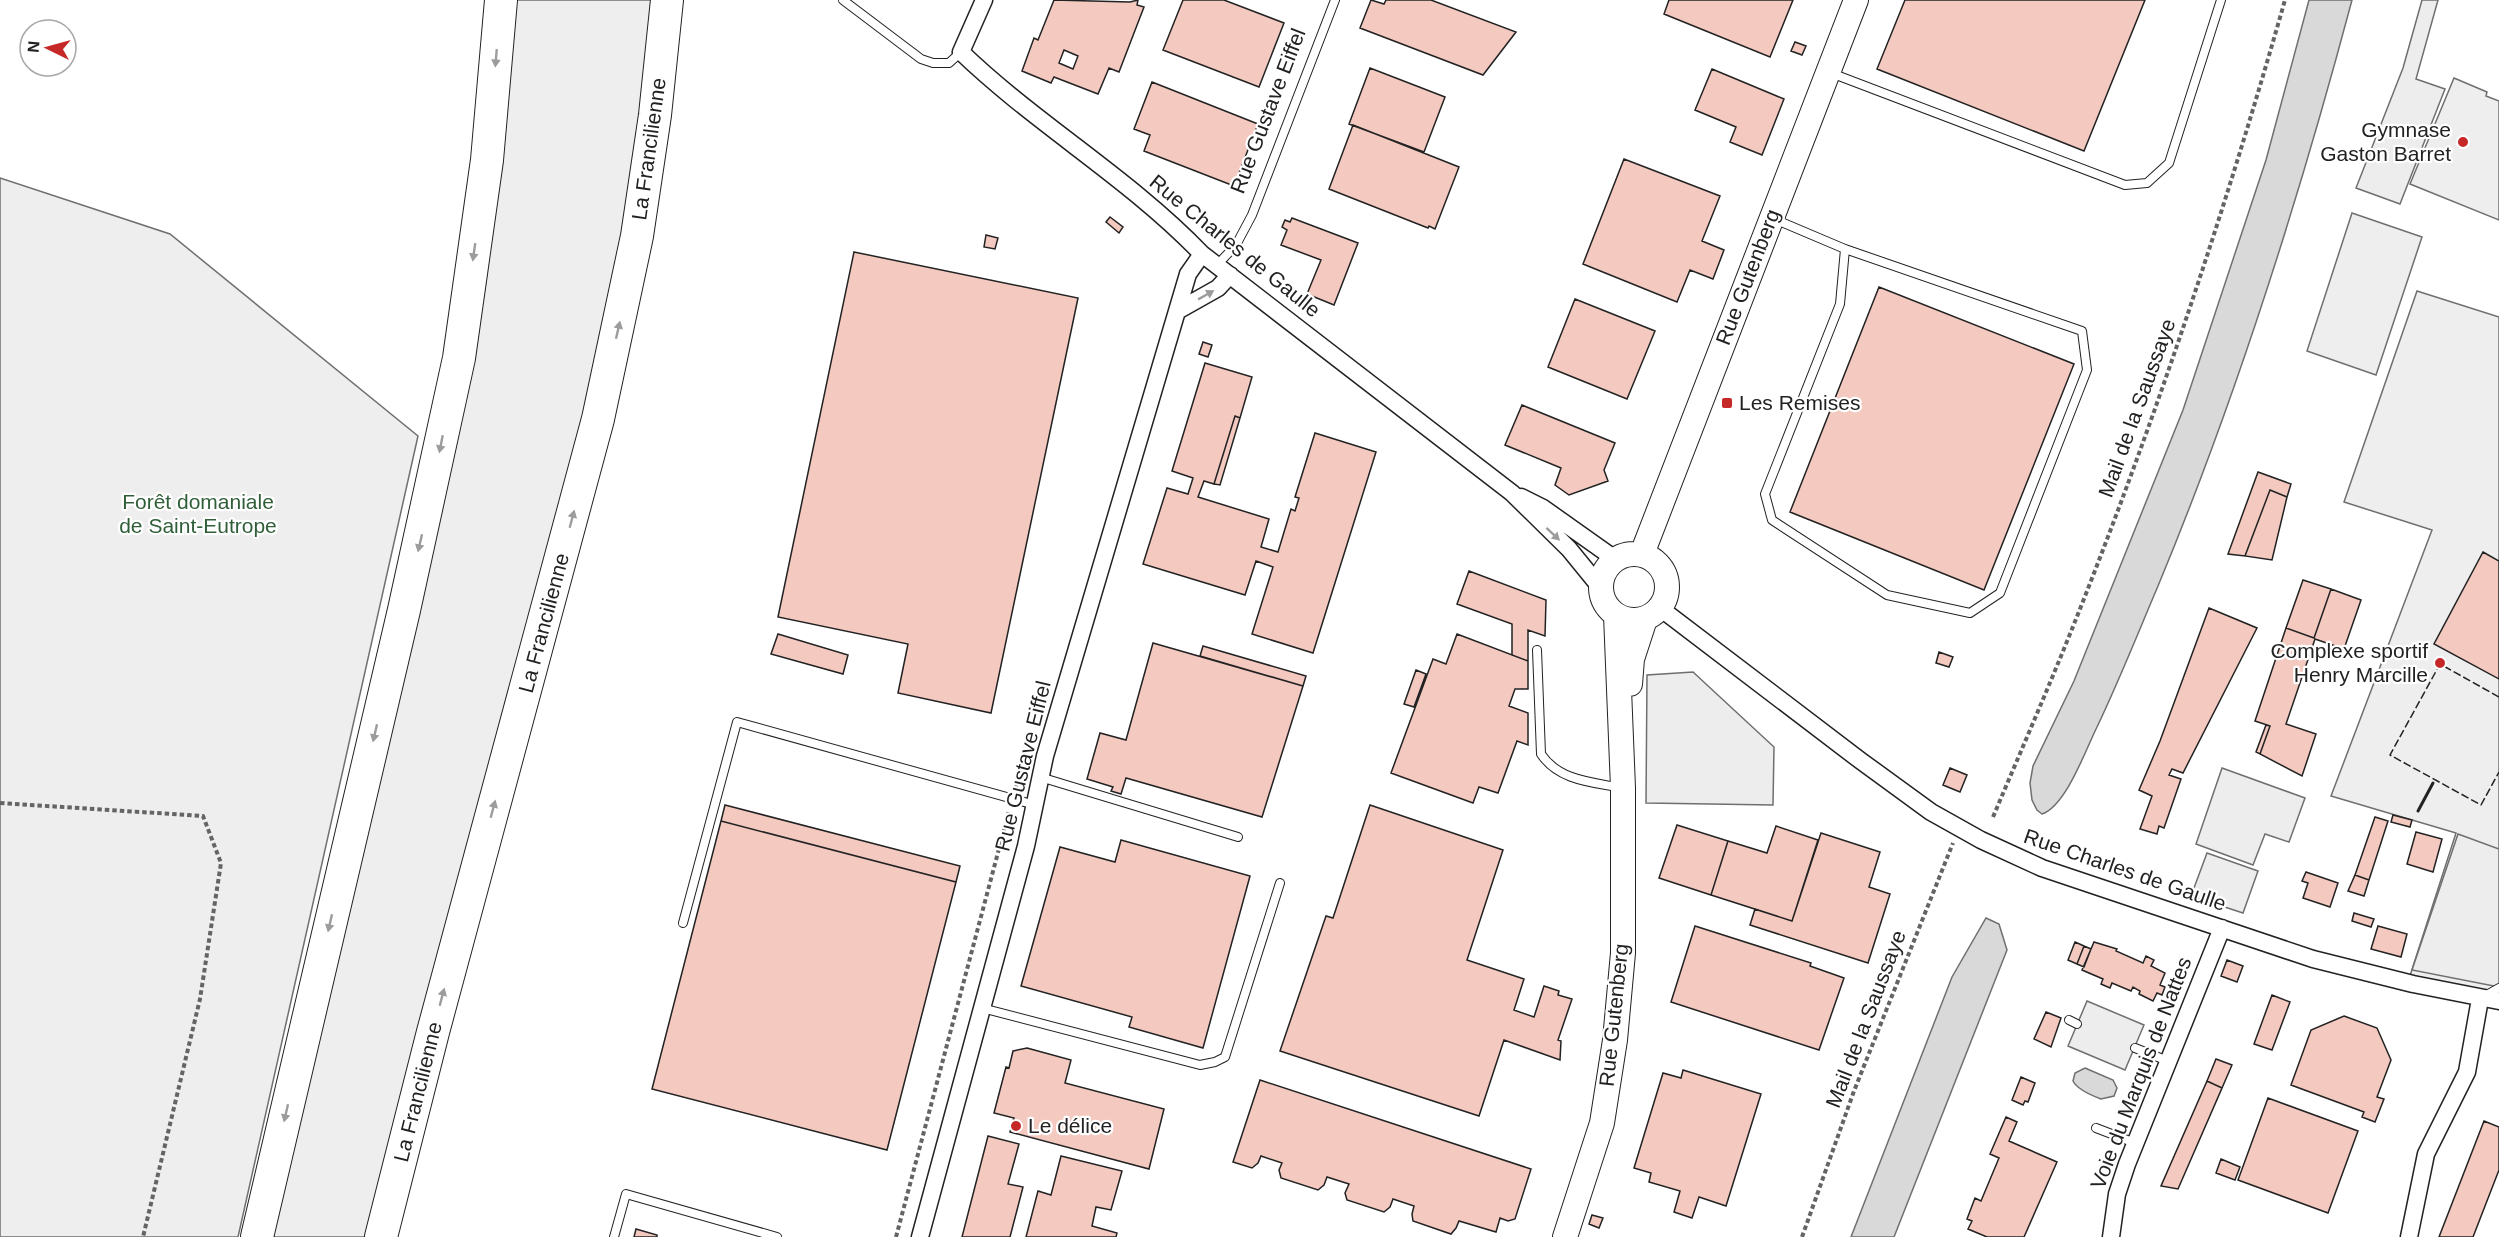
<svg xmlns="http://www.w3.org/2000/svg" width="2499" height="1237" viewBox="0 0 2499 1237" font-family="Helvetica,sans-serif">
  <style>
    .green { fill: #eee; stroke: #6f6f6f; stroke-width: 1.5 }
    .parking { fill: #ededed; stroke: #6f6f6f; stroke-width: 1.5 }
    .water { fill: #d9d9d9; stroke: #6f6f6f; stroke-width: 1.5 }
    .building { fill: #f3c9c0; stroke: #222; stroke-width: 1.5; fill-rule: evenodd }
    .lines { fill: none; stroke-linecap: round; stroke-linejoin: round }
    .lane-casing { stroke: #222; stroke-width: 10 }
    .street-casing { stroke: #222; stroke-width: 19 }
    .secondary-casing { stroke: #222; stroke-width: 26 }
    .highway-casing { stroke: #222; stroke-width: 34 }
    .path { stroke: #646464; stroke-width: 4; stroke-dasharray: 4.5 3; stroke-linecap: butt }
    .lane { stroke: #fff; stroke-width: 8 }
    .street { stroke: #fff; stroke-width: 16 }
    .secondary { stroke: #fff; stroke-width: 24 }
    .highway { stroke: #fff; stroke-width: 32 }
    .fence { stroke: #222; stroke-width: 1.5; stroke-dasharray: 8 3; stroke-linecap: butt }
    .wall { stroke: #222; stroke-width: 3 }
    .oneway { fill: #9c9c9c }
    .poi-dot { fill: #c62828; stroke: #fff; stroke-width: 2 }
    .labels { text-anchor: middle; stroke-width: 4.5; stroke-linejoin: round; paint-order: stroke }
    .street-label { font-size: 21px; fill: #222; stroke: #fff }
    .poi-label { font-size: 21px; fill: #222; stroke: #fff; text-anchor: end }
    .park-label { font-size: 21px; fill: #2f5e38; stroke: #fff }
  </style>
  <rect width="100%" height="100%" fill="#fff"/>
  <path class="green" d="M513,0H654L626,233L583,431L371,1237H267L456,446L485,288L498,182Z
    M2454,78L2487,92L2486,96L2499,101V220L2410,184Z
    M0,178L170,234L418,436L238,1237H0Z
    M2352,213L2422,237L2376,375L2307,351Z
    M2417,291L2499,317V1001L2408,982L2456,833L2331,796L2432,530L2344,502Z"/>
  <path class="parking" d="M2422,0H2438L2416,79L2445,89L2400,204L2356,188L2403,68Z
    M1693,672L1774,747L1773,805L1646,803L1647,675Z
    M2222,768L2305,798L2289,842L2265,834L2253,865L2196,844Z
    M2458,834L2499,849V987L2412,970Z
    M2207,853L2258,871L2243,913L2191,896Z
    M2087,1001L2144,1025L2125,1070L2068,1046Z"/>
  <path class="water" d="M2309,0H2352C2299,199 2237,396 2158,586C2138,633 2119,681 2097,727C2086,749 2066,806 2042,814L2037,810L2032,800L2030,783L2033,766L2074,681L2183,410L2266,160Z
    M1986,918L1999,924L2007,950L1894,1237H1851L1952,977Z
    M2085,1068L2113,1080L2117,1088L2114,1096L2101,1099C2093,1096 2077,1089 2073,1081L2075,1073Z"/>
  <path class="building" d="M1054,0L1130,2L1138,0L1137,5L1144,7L1119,72L1109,68L1098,94L1054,77L1051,83L1022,71L1034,38L1038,40ZM1064,50L1078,56L1073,69L1059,63Z
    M1183,0H1224L1284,23L1259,87L1163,50Z
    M1371,0L1384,4L1386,0H1431L1516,32L1483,75L1360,28Z
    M1669,0H1793L1770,57L1664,14Z
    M1905,0H2145L2084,151L1877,69Z
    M1795,42L1806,46L1802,55L1791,51Z
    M1370,68L1445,97L1424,152L1349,124Z
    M1712,69L1784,99L1762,155L1730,142L1736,127L1695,110Z
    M1152,82L1258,124L1234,186L1144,151L1150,135L1134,129Z
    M1353,125L1459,167L1435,229L1429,226L1428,228L1329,189Z
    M1624,159L1720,196L1702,241L1724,250L1713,279L1690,270L1677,302L1583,264Z
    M1110,217L1123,227L1119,233L1106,222Z
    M1292,218L1358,243L1334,305L1307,294L1321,260L1281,245L1287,230L1282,227L1285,220L1290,222Z
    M986,235L998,238L995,249L984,247Z
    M854,252L1078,298L991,713L898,693L908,644L778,617Z
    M1879,287L2074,364L1984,590L1790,512Z
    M1575,299L1655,331L1627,399L1548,367Z
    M1203,342L1212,345L1208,357L1199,354Z
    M1205,363L1252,377L1240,418L1235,416L1214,484L1204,481L1198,497L1269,519L1261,547L1278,552L1291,509L1295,511L1299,498L1295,497L1315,433L1376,452L1313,653L1252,634L1273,567L1256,561L1245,595L1143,564L1167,488L1188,494L1193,478L1172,471Z
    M1522,405L1615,443L1604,470L1608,481L1569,495L1555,485L1561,468L1505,445Z
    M1235,416L1240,418L1220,485L1214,484Z
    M2258,472L2291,484L2287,497L2270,490L2245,556L2228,554Z
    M2270,490L2287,497L2272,560L2245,556Z
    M2483,552L2499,561V679L2434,644Z
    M1469,571L1546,600L1545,636L1528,630V661L1512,655V624L1457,604Z
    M2303,580L2331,589L2314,638L2286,628Z
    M2331,589L2361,600L2344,649L2315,639L2286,724L2316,734L2302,776L2260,754L2270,726L2255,721L2286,628L2314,638Z
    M2209,608L2257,628L2183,773L2172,769L2169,775L2181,779L2164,828L2159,826L2157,834L2140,829L2152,796L2139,790L2160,741Z
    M778,634L848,655L843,674L771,654Z
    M1457,634L1528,661V689H1515L1509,706L1528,713V745L1517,741L1498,793L1479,787L1473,803L1391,773L1433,659L1446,664Z
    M1153,643L1303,686L1262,817L1126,778L1121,794L1111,791L1113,787L1087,779L1100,733L1126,740Z
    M1203,646L1306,676L1303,686L1200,656Z
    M1939,652L1953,657L1949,667L1936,663Z
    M1416,670L1426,674L1414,707L1404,704Z
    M2266,725L2270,726L2260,754L2256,752Z
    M1950,768L1967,775L1960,792L1943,785Z
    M725,805L960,866L956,882L721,821Z
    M1370,805L1503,850L1467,960L1524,979L1514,1010L1534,1017L1544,986L1559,991L1558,995L1572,999L1558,1040L1561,1041L1560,1060L1504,1040L1479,1116L1280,1051L1326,916L1333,918Z
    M2393,815L2412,820L2410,827L2391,822Z
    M2375,817L2388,821L2369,880L2355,875Z
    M721,821L956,882L887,1150L652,1089Z
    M1677,825L1728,841L1711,895L1659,878Z
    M1776,826L1818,840L1792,921L1711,895L1728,841L1767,853Z
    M2416,832L2442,839L2433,872L2407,864Z
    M1821,833L1880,852L1869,887L1890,894L1868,963L1750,925L1755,909L1792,921Z
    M1121,840L1250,876L1203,1048L1129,1027L1132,1017L1021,986L1060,847L1115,862Z
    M2306,872L2338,883L2330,907L2303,898L2308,883L2302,881Z
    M2355,875L2369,880L2364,896L2348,891Z
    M2354,913L2374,919L2371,927L2352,921Z
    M1695,926L1811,963L1810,966L1844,978L1819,1050L1671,1002Z
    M2378,926L2407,934L2401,957L2371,949Z
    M2075,942L2084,946L2077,964L2068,960Z
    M2094,942L2117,949L2116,951L2143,963L2146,956L2154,960L2151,966L2165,973L2160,985L2165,987L2162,995L2157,993L2153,1001L2139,994L2140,991L2133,987L2131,991L2112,983L2110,988L2101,984L2103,979L2082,970Z
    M2084,946L2091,949L2084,967L2077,964Z
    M2227,960L2243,966L2237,982L2221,976Z
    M2272,995L2290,1002L2272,1050L2254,1044Z
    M2046,1012L2061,1018L2051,1047L2034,1039Z
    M2344,1016L2377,1028L2391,1060L2377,1097L2384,1099L2375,1122L2362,1117L2364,1112L2291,1085L2311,1030Z
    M1027,1048L1071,1060L1065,1083L1164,1109L1149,1169L1010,1132L1014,1118L994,1113L1006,1067L1009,1068L1013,1051Z
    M2216,1059L2232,1065L2222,1088L2207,1081Z
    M1683,1070L1761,1094L1726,1206L1699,1197L1692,1218L1674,1212L1680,1191L1649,1182L1651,1173L1634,1168L1663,1073L1681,1078Z
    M2021,1077L2035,1083L2028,1102L2025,1101L2023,1105L2012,1100Z
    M1260,1080L1531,1169L1515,1219L1508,1221L1500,1218L1496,1232L1459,1221L1456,1228L1451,1234L1413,1221L1412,1214L1414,1206L1393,1199L1390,1207L1384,1212L1347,1200L1345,1193L1349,1184L1327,1177L1324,1185L1318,1190L1281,1178L1279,1170L1282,1163L1261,1156L1258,1163L1252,1168L1233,1162Z
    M2207,1081L2222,1088L2178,1189L2161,1186Z
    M2268,1098L2358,1131L2328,1213L2238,1180Z
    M2006,1117L2017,1122L2009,1141L2057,1162L2024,1237H1987L1968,1229L1972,1221L1967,1219L1975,1198L1981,1201L1999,1158L1990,1154Z
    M2484,1121L2499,1127V1170L2473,1237H2439Z
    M988,1136L1019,1144L1008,1184L1023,1187L1010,1237H962Z
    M1061,1156L1122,1171L1111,1210L1096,1207L1092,1226L1117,1233L1116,1237H1026L1038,1191L1051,1195Z
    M2221,1159L2240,1167L2235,1180L2216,1173Z
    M1592,1215L1603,1218L1599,1228L1589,1224Z
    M636,1229L657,1235V1237H634Z"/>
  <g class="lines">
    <defs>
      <path id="lane" d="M843,0L921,59L933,63H949L961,52
        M1831,73L2125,185L2147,183L2169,163L2221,0
        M1774,219L1845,249L2082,331L2087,370L2000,593L1970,613L1887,595L1772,520L1765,494L1840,304L1845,249
        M1217,265L1236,245L1252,215L1335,0
        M1537,650L1541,754C1559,781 1592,782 1622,788
        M1040,777L1238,837
        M683,923L737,722L1035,805
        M2483,997L2499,988
        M982,1008L1200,1065L1215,1062L1225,1057L1280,883
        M2069,1020L2077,1024
        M2135,1048L2168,1061
        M2096,1128L2135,1143
        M614,1237L626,1194L777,1237"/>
      <path id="street" d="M984,0L961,52C1037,125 1129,178 1202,254L1512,493L1569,549L1600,587
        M1179,310L1218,288L1230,275
        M1521,497L1543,508L1615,559
        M1660,608L1861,761L1931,812L1981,840L2042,868L2313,959L2413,984L2499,1001
        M920,1237L1026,846L1045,756L1188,274L1202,254
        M2111,1237L2117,1194L2127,1164L2222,928
        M2409,1237L2426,1154L2467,1072L2480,999"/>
      <path id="secondary" d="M1601 587a33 33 0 1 1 66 0a33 33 0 1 1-66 0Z
        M1642,554L1856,0
        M1630,684L1632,659L1645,619
        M1565,1237L1602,1123L1615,1040L1623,953V788L1616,615"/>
      <path id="highway" d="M257,1237L404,610L459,358L487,160L501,0
        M381,1237L433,1032L598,419L637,236L655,115L667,0"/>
    </defs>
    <use href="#lane" class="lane-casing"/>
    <use href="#street" class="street-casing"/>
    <use href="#secondary" class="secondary-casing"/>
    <use href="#highway" class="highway-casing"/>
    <path class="path" d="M1016,787L1027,748
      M0,803L203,816L221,863L200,999L143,1237
      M1993,817C2020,753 2048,689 2074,624C2155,421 2225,211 2285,0
      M896,1237L1009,811
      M1802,1237L1854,1091L1953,843"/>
    <use href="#lane" class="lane"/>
    <use href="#street" class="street"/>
    <use href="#secondary" class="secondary"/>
    <use href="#highway" class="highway"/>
    <path class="fence" d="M2499,697L2440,664L2390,755L2481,805L2499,772"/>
    <path class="wall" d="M2418,811L2433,783"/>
  </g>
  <defs><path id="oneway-solid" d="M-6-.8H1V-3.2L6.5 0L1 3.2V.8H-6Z" transform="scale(1.5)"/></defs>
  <g class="oneway">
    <use href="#oneway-solid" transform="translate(496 58) rotate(95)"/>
    <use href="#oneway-solid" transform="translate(474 252) rotate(98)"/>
    <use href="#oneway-solid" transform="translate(1206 295) rotate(-29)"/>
    <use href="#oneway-solid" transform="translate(618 330) rotate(-77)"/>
    <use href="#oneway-solid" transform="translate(441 444) rotate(101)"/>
    <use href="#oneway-solid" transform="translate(572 519) rotate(-75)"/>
    <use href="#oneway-solid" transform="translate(1553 534) rotate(43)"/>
    <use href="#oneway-solid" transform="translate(420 543) rotate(103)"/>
    <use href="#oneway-solid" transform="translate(375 733) rotate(103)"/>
    <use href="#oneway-solid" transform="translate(493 809) rotate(-75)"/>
    <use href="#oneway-solid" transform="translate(330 923) rotate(103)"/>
    <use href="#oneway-solid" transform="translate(442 997) rotate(-75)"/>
    <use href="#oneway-solid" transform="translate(286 1113) rotate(103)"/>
  </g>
  <g class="poi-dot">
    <circle cx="2463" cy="142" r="6"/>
    <rect x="1721" y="397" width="12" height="12" rx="3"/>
    <circle cx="2440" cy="663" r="6"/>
    <circle cx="1016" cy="1126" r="6"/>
  </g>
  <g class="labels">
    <g class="street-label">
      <text transform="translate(1268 111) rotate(-69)" y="7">Rue Gustave Eiffel</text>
      <text transform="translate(649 149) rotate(-82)" y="7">La Francilienne</text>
      <text transform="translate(1235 246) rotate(39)" y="7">Rue Charles de Gaulle</text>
      <text transform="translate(1748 277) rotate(-69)" y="7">Rue Gutenberg</text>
      <text transform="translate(2137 408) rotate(-70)" y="7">Mail de la Saussaye</text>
      <text transform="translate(544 623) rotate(-75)" y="7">La Francilienne</text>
      <text transform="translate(1023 766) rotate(-76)" y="7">Rue Gustave Eiffel</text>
      <text transform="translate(2125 870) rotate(19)" y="7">Rue Charles de Gaulle</text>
      <text transform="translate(1614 1015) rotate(-84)" y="7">Rue Gutenberg</text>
      <text transform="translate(1866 1019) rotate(-69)" y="7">Mail de la Saussaye</text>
      <text transform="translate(2141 1073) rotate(-69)" y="7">Voie du Marquis de Nattes</text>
      <text transform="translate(418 1092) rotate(-76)" y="7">La Francilienne</text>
    </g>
    <g class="poi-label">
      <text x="2451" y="137">Gymnase<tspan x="2451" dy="24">Gaston Barret</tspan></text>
      <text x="1739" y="410" text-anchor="start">Les Remises</text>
      <text x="2428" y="658">Complexe sportif<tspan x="2428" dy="24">Henry Marcille</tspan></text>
      <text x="1028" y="1133" text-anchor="start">Le délice</text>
    </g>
    <g class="park-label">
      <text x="198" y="509">Forêt domaniale<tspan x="198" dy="24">de Saint-Eutrope</tspan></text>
    </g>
  </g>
  <g transform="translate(48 48) rotate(275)"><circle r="28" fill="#ffffff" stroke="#a7a7a7" stroke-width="1.5"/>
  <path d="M0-4.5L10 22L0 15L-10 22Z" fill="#c62828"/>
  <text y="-9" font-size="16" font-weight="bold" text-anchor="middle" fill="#222222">N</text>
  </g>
</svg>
